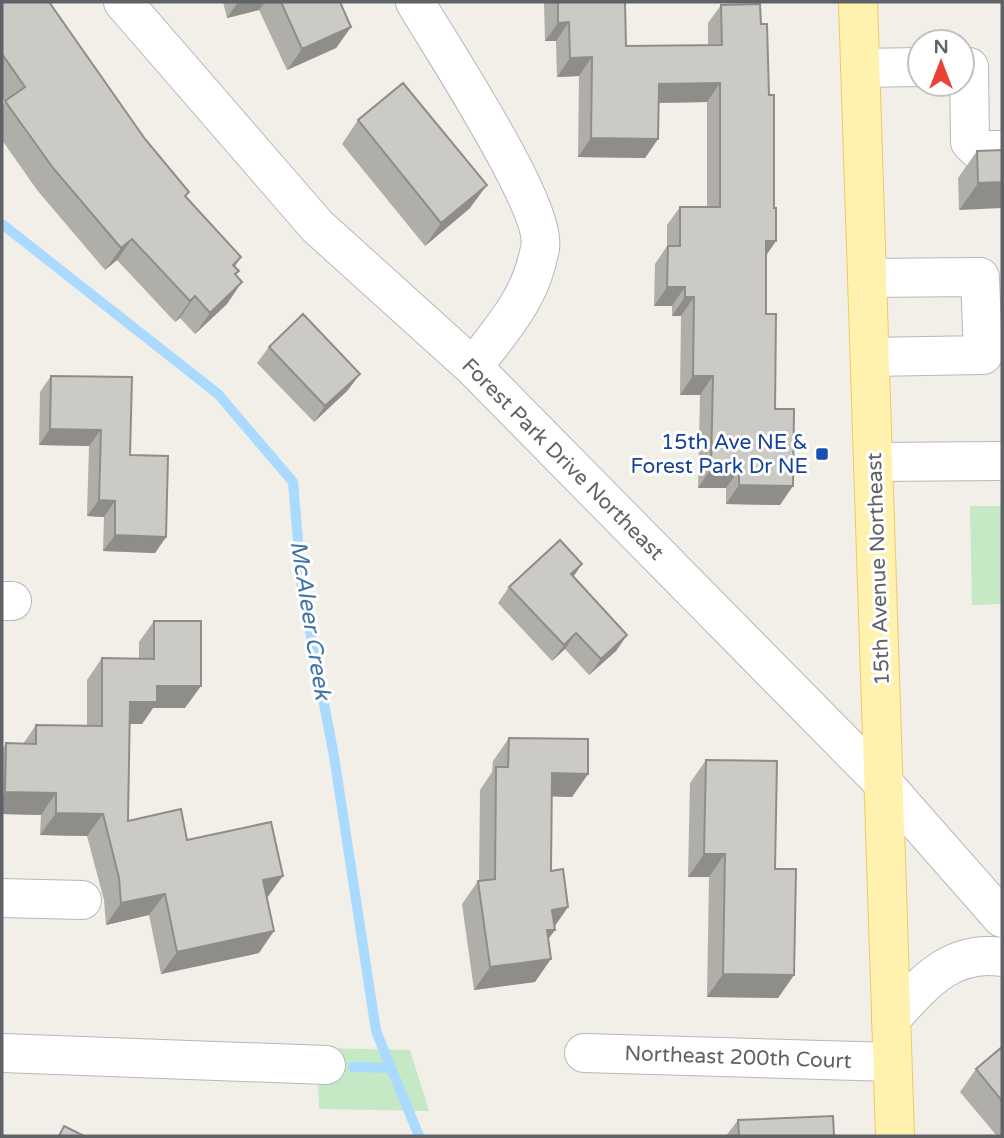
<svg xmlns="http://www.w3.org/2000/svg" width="1004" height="1138" viewBox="0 0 1004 1138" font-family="'Varela Round',sans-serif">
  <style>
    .green { fill: #c5e8c5 }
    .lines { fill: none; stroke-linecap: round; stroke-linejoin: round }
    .stream { stroke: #aadaff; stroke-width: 10 }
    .minor-casing { stroke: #b5b8bc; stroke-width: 40 }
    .major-casing { stroke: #f2c960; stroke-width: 40 }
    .minor { stroke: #fff; stroke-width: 38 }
    .major { stroke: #fff2af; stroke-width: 38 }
    .wall { fill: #afaea9 }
    .shaded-wall { fill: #8f8d8a }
    .building { fill: #cccac5; stroke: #8f8d8a; stroke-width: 2 }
    .transit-dot { fill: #1a4fb4; stroke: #fff; stroke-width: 2.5 }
    .labels { text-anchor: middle; stroke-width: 6; stroke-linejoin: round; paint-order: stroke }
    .transit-label { font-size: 21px; fill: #164399; stroke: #fff; text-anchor: end }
    .street-label { font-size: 21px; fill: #5f6368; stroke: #fff }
    .water-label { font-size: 23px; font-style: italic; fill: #4174aa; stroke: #fff }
  </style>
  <rect width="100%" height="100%" fill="#f1efe8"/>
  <path class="green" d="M970,506H1002V604L972,605Z
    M317,1048L410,1050L429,1111L319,1109Z"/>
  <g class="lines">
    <path class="stream" d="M2,224L218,394L293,482L302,589L334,756L376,1031L419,1136
      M353,1067L391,1068"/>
    <defs>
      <path id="minor" d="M123,2L317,226L473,367L885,785L1002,918
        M415,2C440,45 548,207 540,248C531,299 503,327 473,367
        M962,67H969L970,142L978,150H1002
        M860,68L920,67
        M867,278L980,277L983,355L870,357
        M874,462L1002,461
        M2,601H12
        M2,898L82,900
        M891,1019C922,985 950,949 1002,957
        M2,1053L326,1065
        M584,1053L892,1062"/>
      <path id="major" d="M858,2L895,1136"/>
    </defs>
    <use href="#minor" class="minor-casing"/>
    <use href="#major" class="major-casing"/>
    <use href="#minor" class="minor"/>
    <use href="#major" class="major"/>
  </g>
  <path class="wall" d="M2,2L241,257L235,267L239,271L236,275L227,304L195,334L180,318L175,322L117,260L105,270L37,190L2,140V106L5,102L2,97Z
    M223,2H340L351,27L336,48L287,70L259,10L227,18Z
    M544,2H625L626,46L708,45V23L721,5L761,24L769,95L776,241L766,255V314L775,409L780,505L726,504V488H698L700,395H680L681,316H672V306H654L655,264L667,246V225L680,207H707V102L659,103L658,139L645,158L578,157L579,76L557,77L556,41H545Z
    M358,120L470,208L425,246L342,144Z
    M1002,150L959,210L958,178L977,151Z
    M269,347L348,390L314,422L257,363Z
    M51,376L130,455L166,537L155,553L103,551L104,517L87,516L89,446L39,445L40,392Z
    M582,564L573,577L627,635L616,651L589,675L565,649L552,661L498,603L509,587Z
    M154,621L185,708H153L142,724H130L128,821L187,840L267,898L259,953L161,974L149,915L106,925L104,900L87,836L40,835L41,815L2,814V750L6,743L23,744L36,725H87V680L102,658L139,659V642Z
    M509,738L588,774L572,797L552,796L551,871L568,907L554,927L555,930L548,939L535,982L474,990L462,904L478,881H479L480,790L492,772L493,761Z
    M706,760L775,869L794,975L778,998L707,997L709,877H688L690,783Z
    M1002,1047V1136H997L960,1092L976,1069Z
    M738,1120L739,1136H726Z"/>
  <path class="shaded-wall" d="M238,2H265L259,10L227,18Z
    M569,22L556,41H545L558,23Z
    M351,27L336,48L287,70L302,49Z
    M592,57L579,76L557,77L570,58Z
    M720,83L707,102L646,103L659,84Z
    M591,138L658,139L645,158L578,157Z
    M1002,182V208L959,210L978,183Z
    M487,185L470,208L425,246L441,223Z
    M132,239L117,260L105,270L121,248Z
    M766,241H776L763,260Z
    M242,282L227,304L195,334L210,313Z
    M667,287H685L672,306H654Z
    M195,296L180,318L175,322L190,301Z
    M685,297H694L681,316H672Z
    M360,374L348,390L314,422L325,406Z
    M693,376H713L700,395H680Z
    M50,429L101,430L89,446L39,445Z
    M711,469L739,470L726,488H698Z
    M739,485L793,486L780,505L726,504Z
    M99,500L115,501L104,517L87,516Z
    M115,535L166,537L155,553L103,551Z
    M582,564L571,580V574Z
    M576,633L565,649L552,661L564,645Z
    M627,635L616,651L589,675L601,659Z
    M157,686H201L185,708H153L142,724H115L130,702Z
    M552,773L588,774L572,797L536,796Z
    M5,792L56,793L41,815L2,814V797Z
    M56,813L103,814L87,836L40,835Z
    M704,854H725L709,877H688Z
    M283,876L267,898L263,880Z
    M165,894L149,915L106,925L121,903Z
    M568,907L552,930H555L538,953L552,910Z
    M274,931L259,953L161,974L177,952Z
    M551,959L535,982L474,990L490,967Z
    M723,974L794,975L778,998L707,997Z"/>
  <path class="building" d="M2,2H49L145,139L189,192L185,196L241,257L233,265L239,271L235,274L242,282L210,313L195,296L190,301L132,239L121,248L53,168L5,101L25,87L2,54Z
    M281,2H340L351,27L302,49Z
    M558,2H625L626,46L722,45L721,5L760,4L761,24H767L769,95H774V208H776V241H766V314H776L775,409H794L793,486L739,485V470L711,469L713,376H693L694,297H685V287H667L668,246H680V207H720V83L659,84L658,139L591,138L592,57L570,58L569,22L558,23Z
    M403,83L487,185L441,223L358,120Z
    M1002,150V182L978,183L977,151Z
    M303,314L360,374L325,406L269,347Z
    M51,376L132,377L130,455L168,456L166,537L115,535V501L99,500L101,430L50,429Z
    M560,540L582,564L571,574L627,635L601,659L576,633L564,645L509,587Z
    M154,621H201V686H157V702H130L128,821L181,809L187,840L271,822L283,876L263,880L274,931L177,952L165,894L121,903L119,878L103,814L56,813V793L5,792L6,743L36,744V725L102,726V658L154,659Z
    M509,738L588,739V774L552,773L551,871L563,869L568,907L552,910L555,930H547L551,959L490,967L478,881L495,879L496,767H508Z
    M706,760L777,761L775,869H796L794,975L723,974L725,854H704Z
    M1002,1047V1101L976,1069Z
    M833,1116L834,1136H739L738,1120Z
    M64,1126L84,1136H59Z"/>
  <rect class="transit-dot" x="815" y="447" width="14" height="14" rx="3.5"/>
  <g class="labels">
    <g class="transit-label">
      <text x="808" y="449">15th Ave NE &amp;<tspan x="808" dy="24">Forest Park Dr NE</tspan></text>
    </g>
    <g class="street-label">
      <text transform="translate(563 459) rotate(45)" y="7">Forest Park Drive Northeast</text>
      <text transform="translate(878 569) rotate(-92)" y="7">15th Avenue Northeast</text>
      <text transform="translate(738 1057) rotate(2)" y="7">Northeast 200th Court</text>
    </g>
    <g class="water-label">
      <text transform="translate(311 620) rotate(81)" y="8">McAleer Creek</text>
    </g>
  </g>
  <rect width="1004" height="1138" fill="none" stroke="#5f6368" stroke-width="7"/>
  <g transform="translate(941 63)"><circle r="33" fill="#ffffff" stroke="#bfc1c3" stroke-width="2"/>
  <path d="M0-5L12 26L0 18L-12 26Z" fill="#ea4335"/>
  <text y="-10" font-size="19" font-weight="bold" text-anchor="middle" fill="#5f6368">N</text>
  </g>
</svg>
